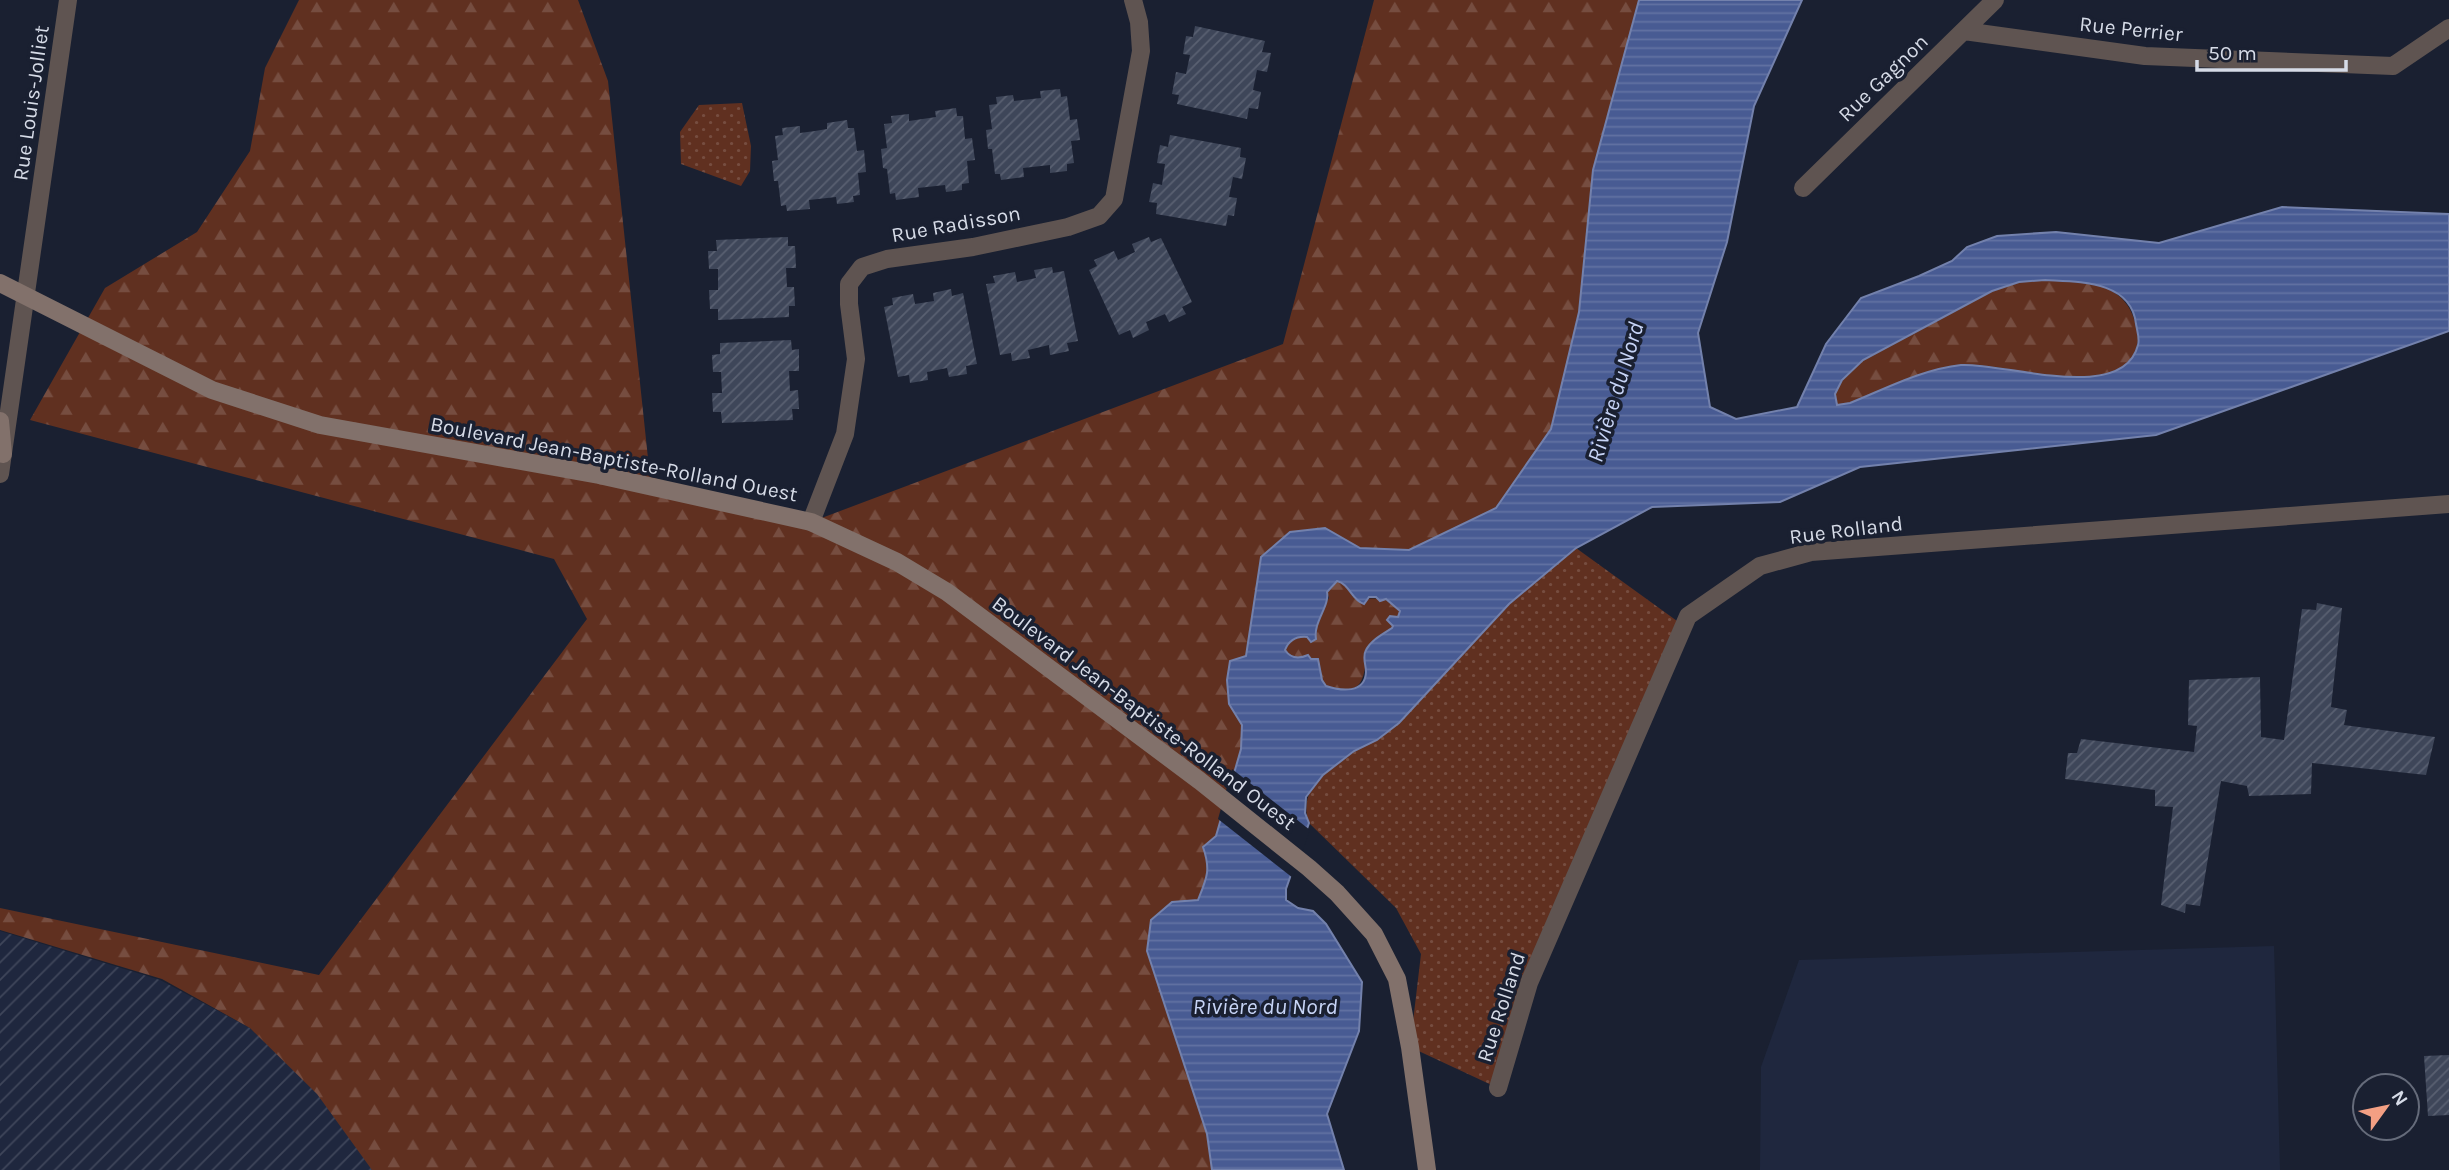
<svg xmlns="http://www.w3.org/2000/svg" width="2449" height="1170" viewBox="0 0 2449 1170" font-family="Karla,sans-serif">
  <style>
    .built { fill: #1f273e }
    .industrial { fill: url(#industrial-furrows) }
    .green { fill: url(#green-dots) }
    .forest { fill: url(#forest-firs) }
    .water { fill: url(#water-rules); stroke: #7381ac; stroke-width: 2; fill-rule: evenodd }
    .pier { fill: #1a2031 }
    .building { fill: url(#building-hatch) }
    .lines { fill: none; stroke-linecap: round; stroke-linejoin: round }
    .street { stroke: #5f5451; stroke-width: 18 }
    .secondary { stroke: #82716b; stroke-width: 18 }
    .labels { text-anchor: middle; stroke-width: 7; stroke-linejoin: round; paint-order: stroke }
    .street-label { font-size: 21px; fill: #d6dbe7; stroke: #1a2031 }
    .water-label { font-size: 23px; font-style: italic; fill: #c7d4f6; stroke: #1a2031 }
  </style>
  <defs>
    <pattern id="industrial-furrows" width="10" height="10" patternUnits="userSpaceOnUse" patternTransform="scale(1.75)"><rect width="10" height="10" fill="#1f273e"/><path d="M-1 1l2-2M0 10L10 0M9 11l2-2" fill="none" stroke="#3f465a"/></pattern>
    <pattern id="green-dots" width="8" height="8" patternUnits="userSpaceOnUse" patternTransform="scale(1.75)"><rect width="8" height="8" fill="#603020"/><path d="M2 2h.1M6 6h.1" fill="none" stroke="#764d40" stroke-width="1.8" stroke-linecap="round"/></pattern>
    <pattern id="forest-firs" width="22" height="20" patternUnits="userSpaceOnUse" patternTransform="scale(1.75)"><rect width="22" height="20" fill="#603020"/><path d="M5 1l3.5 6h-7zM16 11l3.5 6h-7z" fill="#764d40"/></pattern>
    <pattern id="water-rules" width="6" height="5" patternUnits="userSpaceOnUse" patternTransform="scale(1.75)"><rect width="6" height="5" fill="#485b93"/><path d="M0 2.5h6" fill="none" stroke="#6272a2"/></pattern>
    <pattern id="building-hatch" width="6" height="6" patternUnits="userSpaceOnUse" patternTransform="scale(1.75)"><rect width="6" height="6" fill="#3e4659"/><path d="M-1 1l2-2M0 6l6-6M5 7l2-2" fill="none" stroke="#596071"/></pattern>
  </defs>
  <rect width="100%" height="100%" fill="#1a2031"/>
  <path class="built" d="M2274,946L2280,1170H1760L1761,1067L1799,960Z"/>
  <path class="industrial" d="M0,931L160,980L250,1028L321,1095L376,1170H0Z"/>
  <path class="green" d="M742,103L751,146L750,171L741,186L681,164L680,132L699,105Z
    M1576,548L1684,626L1529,983L1498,1088L1410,1047L1421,954L1396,908L1309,823C1294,782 1346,755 1377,740L1509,604Z"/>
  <path class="forest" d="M299,0H578L608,81L650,477L811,522L1283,344L1374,0H1639L1593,170L1579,312L1551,429L1496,508L1409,550L1360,548L1325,528L1261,557L1246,656L1230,661L1227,680L1229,704L1242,725L1241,749L1216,836L1203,847C1211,870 1207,878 1198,900L1172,902L1147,951L1207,1134L1212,1170H372L317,1094L250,1028L162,979L0,930V908L319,975L587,619L554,559L30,420L105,288L197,232L250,151L265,68Z
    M2045,280C2090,283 2130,280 2138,335C2139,347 2133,360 2122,367C2086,393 2007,363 1964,365C1958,365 1950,368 1943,370C1907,379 1873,399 1837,406L1835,394L1842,380L1863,360L1992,291L2019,282Z
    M1336,581L1345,584L1353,597C1371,602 1385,592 1401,611L1398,617L1387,620L1393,626L1392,628L1367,648C1365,678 1363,700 1326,686L1322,680L1318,659L1293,657L1285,650L1292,640L1315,632L1323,606L1329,598L1327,591Z"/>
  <path class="water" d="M1639,0H1802L1754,106L1727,242L1698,333L1710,407L1736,419L1797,407L1826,344L1861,298L1919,276L1952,261L1967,247L1997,236L2056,232L2159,243L2282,207L2449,214V331L2156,435L1860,467L1780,502L1652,507L1576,548L1509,604L1399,723L1377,740L1354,751L1323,775L1306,797L1305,813L1309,823L1286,889V900L1298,908L1313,911L1326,924L1362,982L1359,1031L1327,1114L1344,1170H1212L1207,1134L1147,951L1151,920L1172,902L1198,900C1207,878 1211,870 1203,847L1216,836L1241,749L1242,725L1229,704L1227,680L1230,661L1246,656L1261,557L1290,532L1325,528L1360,548L1409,550L1496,508L1551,429L1579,312L1593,170ZM2045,280C2078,282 2131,280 2136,324C2137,330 2140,339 2138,345C2123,405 2003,362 1961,365C1923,369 1885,389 1850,403L1837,405L1835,394L1842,380L1863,360L1992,291L2019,282ZM1337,581C1350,584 1351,600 1364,604L1369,597H1376L1380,601L1386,599L1400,611L1398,617L1390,616L1387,620L1393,626L1392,628C1383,634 1371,640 1366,650C1362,657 1366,664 1366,672C1365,694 1341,691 1326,686L1322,680L1318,659H1311L1308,655C1299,659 1291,659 1285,650C1289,640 1296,636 1307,637L1311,642L1316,639C1313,622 1330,606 1327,592Z"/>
  <path class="pier" d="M1232,769L1310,830L1293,878L1218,819Z"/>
  <path class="building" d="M1195,26L1265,41L1262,52L1271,53L1267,72L1257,70L1253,90L1261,92L1258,109L1249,108L1247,119L1177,104L1179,95L1172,94L1176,72L1186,74L1190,55L1183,54L1186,36L1193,37Z
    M1060,89L1061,97L1067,96L1070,120L1077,119L1080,140L1071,141L1074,163L1067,164V171L1050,173V165L1023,168L1024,177L1001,180L1000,174H995L992,149H988L986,130L992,129L989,105L997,104L996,97L1013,95L1014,101L1041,98L1040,91Z
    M956,108L957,116H963L965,139L972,138L975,160L967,161L969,183L962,184V190L946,192L945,185L918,188L919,197L896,200L895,193L890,194L887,169L883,168L881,149L887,148L884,124L892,123L891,116L909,114V121L936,117L935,111Z
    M847,120L848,128H854L857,151L864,150L866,172L858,173L860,195L853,196L854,202L837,204L836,197L809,200L810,209L787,211L786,205L781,206L778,181H774L772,161L778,160L775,136L783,135L782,128L800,126V133L815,131L827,129V123Z
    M1170,135L1241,148L1240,157L1246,158L1242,179L1233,177L1229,197L1237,198L1234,216L1228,215L1226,226L1156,214L1157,203L1149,202L1153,183L1162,185L1165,164L1157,163L1160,145L1168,147Z
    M788,237V246H795L796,268H786L787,287H794L795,306H789V317L718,320V309H710L709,290H718V269H709L708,251H717L716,240Z
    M1149,237L1151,242L1161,238L1192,302L1182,307L1186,314L1169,322L1165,314L1146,322L1149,330L1133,338L1130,330L1119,335L1089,270L1097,266L1094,260L1114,251L1118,260L1135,252L1132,244Z
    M1052,267L1053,273L1064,271L1078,341L1067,343L1069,351L1050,355L1049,345L1028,350L1030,358L1012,361L1011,353L1000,355L986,284L995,283L993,276L1015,272L1017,282L1036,278L1034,270Z
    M951,289L952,296L963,293L977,364L966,366L967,374L949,377L947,368L927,372L928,380L910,383L909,375L898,377L884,307L893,305L892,298L913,294L915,304L934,301L933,293Z
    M791,340L792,350L799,349V371H789L790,391L798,390L799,409H792L793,420L722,423L721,412H713L712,393H722L721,372H713L712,355L720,354V343Z
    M2317,603L2342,608L2331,707L2347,710L2344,725L2435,737L2426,775L2312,763L2311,794L2249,796L2247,786L2221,781L2200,906L2186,904L2185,913L2161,905L2173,807L2155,806V790L2065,779L2068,753H2077L2081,739L2194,752L2197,726L2188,725L2189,680L2260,677L2261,737L2284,740L2302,609L2316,610Z
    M2449,1055V1115L2428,1116L2424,1056Z"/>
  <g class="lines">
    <path class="street" d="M1964,31L2145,56L2393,66L2449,28
      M1803,188L1995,0
      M0,474L68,0
      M811,522L845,434L856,359L849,304V284L862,267L887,259L973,247L1068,227L1099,216L1114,199L1141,51L1139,22L1133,0
      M1498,1088L1529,983L1688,616L1760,566L1811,552L2449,504"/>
    <path class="secondary" d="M0,283L212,390L320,425L599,475L811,522L897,562L947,592L1200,781L1309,868L1337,893L1374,934L1397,979L1410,1047L1427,1170
      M0,421L3,454"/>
  </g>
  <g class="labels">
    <g class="street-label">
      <text transform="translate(2131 29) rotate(6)" y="7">Rue Perrier</text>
      <text transform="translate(1883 78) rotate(-44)" y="7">Rue Gagnon</text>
      <text transform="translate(31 103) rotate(-82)" y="7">Rue Louis-Jolliet</text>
      <text transform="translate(956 224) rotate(-10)" y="7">Rue Radisson</text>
      <text transform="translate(614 459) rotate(11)" y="7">Boulevard Jean-Baptiste-Rolland Ouest</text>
      <text transform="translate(1846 530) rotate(-7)" y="7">Rue Rolland</text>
      <text transform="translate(1144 713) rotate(37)" y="7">Boulevard Jean-Baptiste-Rolland Ouest</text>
      <text transform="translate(1501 1007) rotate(-72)" y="7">Rue Rolland</text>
    </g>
    <g class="water-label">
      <text transform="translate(1615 392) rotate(-73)" y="8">Rivière du Nord</text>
      <text x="1265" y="1014">Rivière du Nord</text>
    </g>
  </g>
  <g transform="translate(2386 1107) rotate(57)"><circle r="33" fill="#1a2031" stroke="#656b7a" stroke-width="2"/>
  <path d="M0-5L12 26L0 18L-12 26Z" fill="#f39f83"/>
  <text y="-10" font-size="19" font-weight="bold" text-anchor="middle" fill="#d6dbe7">N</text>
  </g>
  <path d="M2197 60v10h149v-10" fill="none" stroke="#d6dbe7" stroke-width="3.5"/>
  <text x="2208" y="60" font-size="21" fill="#d6dbe7" stroke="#1a2031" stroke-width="5" paint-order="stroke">50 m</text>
</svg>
